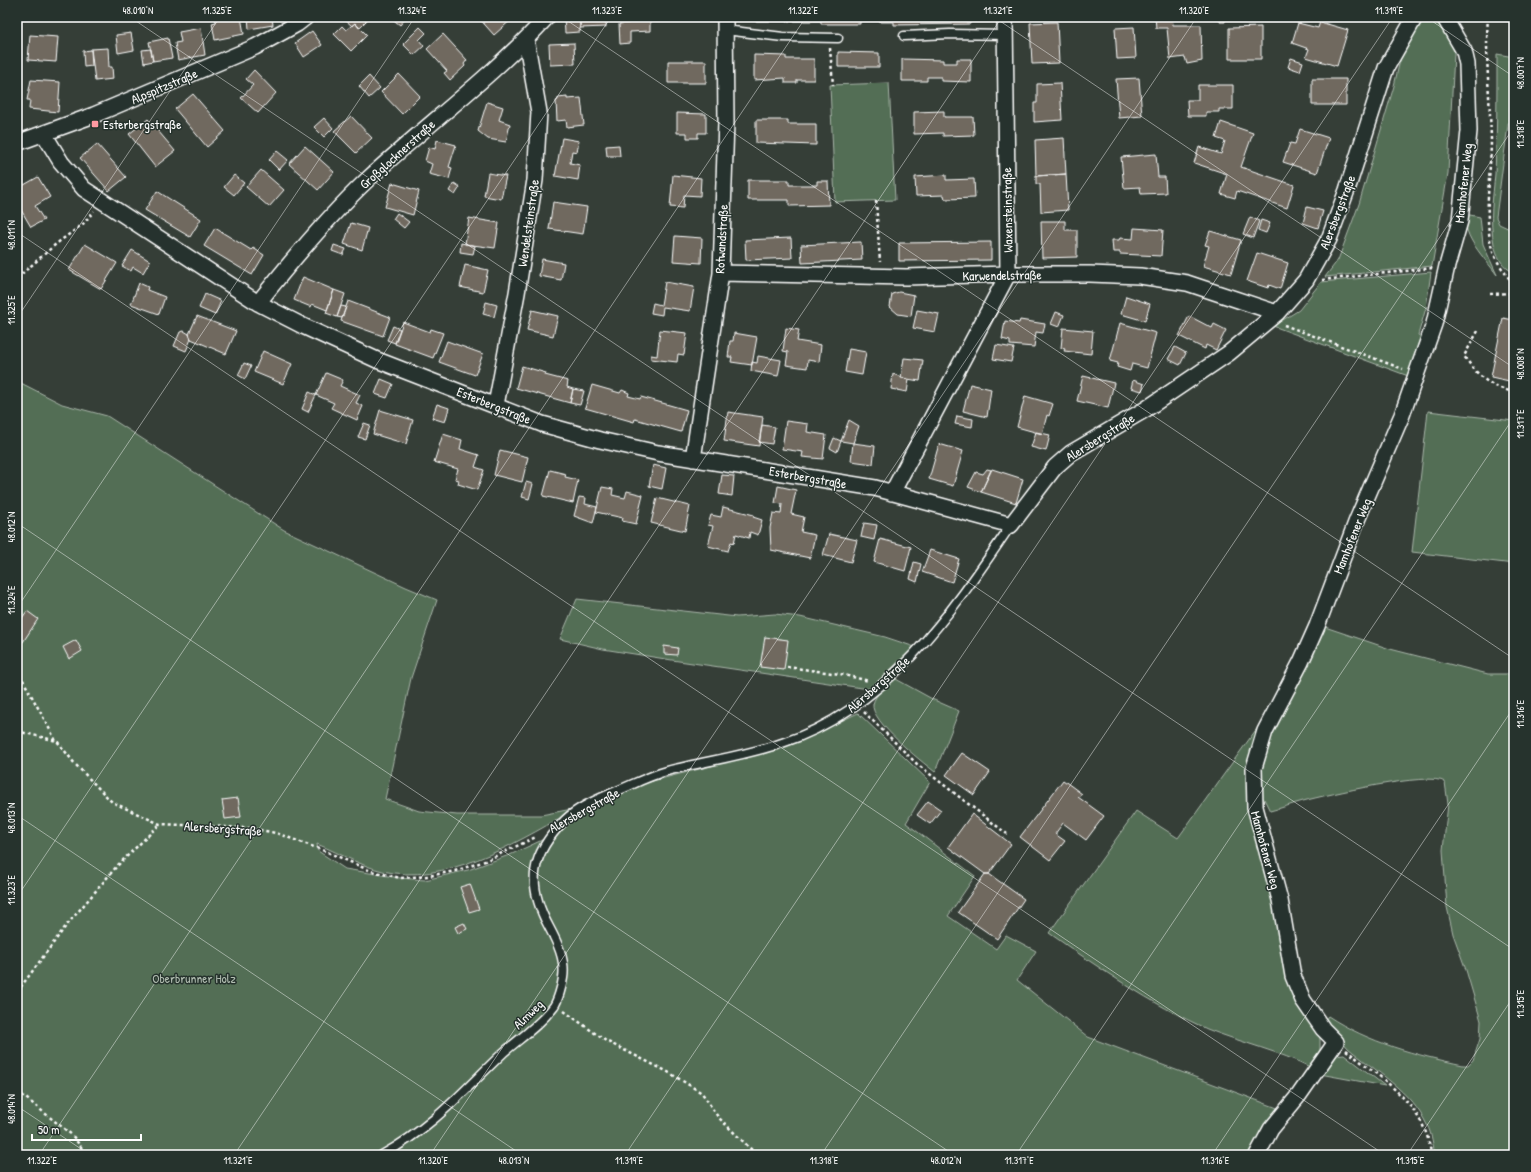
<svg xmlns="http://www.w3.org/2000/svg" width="1531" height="1172" viewBox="0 0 1531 1172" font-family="'Patrick Hand',sans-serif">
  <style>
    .green { fill: #536e55; stroke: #a9b6aa }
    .building { fill: #70695e; stroke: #fff }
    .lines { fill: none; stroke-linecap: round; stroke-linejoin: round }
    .service-casing { stroke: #fff; stroke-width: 11 }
    .minor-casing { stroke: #fff; stroke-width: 18 }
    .path { stroke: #fff; stroke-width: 2.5; stroke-dasharray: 3 3; stroke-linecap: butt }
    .service { stroke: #26332d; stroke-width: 8 }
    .minor { stroke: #26332d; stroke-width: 15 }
    .ticks { fill: none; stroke: #fff; stroke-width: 1; stroke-opacity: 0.45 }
    .poi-dot { fill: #ff9aa2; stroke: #26332d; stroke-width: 1.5 }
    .labels { text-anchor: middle; stroke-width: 3; stroke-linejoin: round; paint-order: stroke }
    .street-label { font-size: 13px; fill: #fff; stroke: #26332d }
    .poi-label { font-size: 13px; fill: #fff; stroke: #26332d; text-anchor: start }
    .park-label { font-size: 13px; fill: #b2beb2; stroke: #26332d }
    .neatline { fill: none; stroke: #fff; stroke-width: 1.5 }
    .ticks-label { font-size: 10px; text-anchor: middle; fill: #fff }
  </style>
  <rect width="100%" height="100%" fill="#353e37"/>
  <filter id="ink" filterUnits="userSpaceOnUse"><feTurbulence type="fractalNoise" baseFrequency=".025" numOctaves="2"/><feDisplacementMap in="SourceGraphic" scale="8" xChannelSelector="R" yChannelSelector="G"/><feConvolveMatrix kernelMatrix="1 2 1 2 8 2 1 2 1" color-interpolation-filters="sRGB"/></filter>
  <g filter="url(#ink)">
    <path class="green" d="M1424,19L1439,21L1452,40L1454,53L1448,173L1432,266L1325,277L1338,260L1359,204L1394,86L1405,39L1418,21Z
      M1497,54L1514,57V79L1496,217L1499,224L1514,231V272C1502,268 1497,256 1494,244C1489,220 1493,197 1495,174C1497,134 1497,94 1497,54Z
      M889,83L895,200L835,202L830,85Z
      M1514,178V214L1509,213Z
      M1465,214L1480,217L1483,244L1497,275C1484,257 1463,238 1465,214Z
      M1431,272L1426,308L1418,335L1424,339L1411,377L1273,326L1299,310L1321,282Z
      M17,381L62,404L107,416L284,530L406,587L437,600L411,678L385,799L419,811L457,815H541L577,808C525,838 456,881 394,873C367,870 342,854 317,844L318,851L345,869L400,878L425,880L468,870L512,854L540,841L587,812L641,784L773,750L802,740L858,713L930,782L906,823L975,876L948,916L996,949L1006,935L1036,951L1017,980L1088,1037L1280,1109L1250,1155H17Z
      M1428,411L1514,421V564L1412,552Z
      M577,599L737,617L775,614L800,617L885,637L915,647L869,689L672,660L603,649L560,639Z
      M1322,626L1390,649L1488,674H1514V1155H1435C1433,1145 1432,1134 1427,1125C1412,1092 1374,1070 1348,1048C1340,1038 1330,1031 1325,1020L1328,1016C1369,1043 1416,1055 1463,1065H1468L1473,1060L1480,1039L1481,1021L1466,970L1453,934L1447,907L1443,850L1448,804L1445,782C1429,771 1326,795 1303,801C1292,804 1282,808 1270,811L1264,799L1257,792L1260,756Z
      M894,678L934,700L959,711L935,772C921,761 870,721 873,704C875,694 888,685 894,678Z
      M1276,702L1257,743L1269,877L1320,1038V1050L1312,1068C1279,1051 1242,1043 1207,1029C1151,1004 1099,968 1049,933L1136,811L1178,838Z
      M1344,1054L1385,1086L1320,1074L1335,1055Z"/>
    <path class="building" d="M84,17H105V18L84,19Z
      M215,17H241L244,34L215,40L212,23L216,22Z
      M248,17H272L273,25L249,29Z
      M342,17H370L359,28L355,23L352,26Z
      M390,17H407L400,25Z
      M478,17H510L512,19L494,35Z
      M564,17H580V32L565,33Z
      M580,17H606V27L580,28Z
      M628,17H650V31L630,32V43L620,44L619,24L629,23Z
      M755,17H860V24H821V21H755Z
      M880,17H970V24L894,25V22H880Z
      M1155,17H1172L1173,25H1201L1202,61L1187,64L1185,57L1170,59L1167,28H1156Z
      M1220,17H1225V22H1220Z
      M1057,22L1059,63L1032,64L1030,23Z
      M1320,22L1348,30L1337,66L1306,57L1309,49L1292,43L1298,23L1318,28Z
      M355,23L367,35L351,51L334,34L342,26L346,30Z
      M420,27L426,33L419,40L424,46L414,55L403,44Z
      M1134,27L1136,58L1117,59L1115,28Z
      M1261,27V59H1229V28Z
      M201,28L205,55L178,60L175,43L181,42L179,32Z
      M312,31L322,45L304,57L295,43Z
      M131,33L134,50L118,53L116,35Z
      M443,34L467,60L464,64L465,66L450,80L444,73L447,71L427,49Z
      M30,35L58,37L56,62L28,60Z
      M168,38L172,58L153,61L149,42Z
      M574,43L575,64L550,65L549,44Z
      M108,48L109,67H112L113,79L95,81L91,49Z
      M151,49L153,61L144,63L142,50Z
      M91,50L92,66L84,67L83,51Z
      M838,52L879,53V67H838Z
      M754,55L786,56V59H814V80H797V83H785V78L754,80Z
      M1291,58L1303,62L1300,71L1288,67Z
      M902,59L943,60V63H957V59H971V82L941,81V77H927V81H902Z
      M668,61H706V83H668Z
      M254,70L276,93L258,113L241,98L253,85L246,79Z
      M399,74L420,96L402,114L381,92Z
      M369,76L380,88L369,98L359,86Z
      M1139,78L1142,116L1119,118L1116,79Z
      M1312,79H1346V105H1312Z
      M31,80L60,82L58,112L29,109L30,100H27Z
      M1060,83L1062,120L1034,122V103H1037V84Z
      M1198,85H1233V109H1219V112H1206V116H1188L1187,100H1198Z
      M193,94L225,131L207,147L175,109Z
      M567,97V99L581,98L584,125L567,127L566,120L557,121L556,101L558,100V98Z
      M487,102L503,107L499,120L510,124L506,142L488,139L478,131Z
      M944,111V117H973L974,135L943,136V133L914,134V112Z
      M677,113L706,114V133H698V138H687V133H677Z
      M351,116L372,138L356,153L334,131Z
      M324,118L333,128L324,137L314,127Z
      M148,119L175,151L155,167L129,134Z
      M756,120H788V124H816V145L756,143Z
      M1221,122L1253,133L1241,167L1294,185L1287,208L1237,191L1235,198L1221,194L1227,174L1194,163L1199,147L1221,154L1225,141L1216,138Z
      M1300,129L1329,138L1317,173L1283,162L1290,143L1295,144Z
      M562,138L579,141L577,152L572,151L570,163L580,165L578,180L555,176Z
      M1064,138L1066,174L1036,176L1035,140Z
      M437,140L456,145L449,167L452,168L449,179L429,174L432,164L425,161L429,147L435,149Z
      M97,144L126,177L109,191L80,158Z
      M619,145L620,156H607L606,146Z
      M305,146L334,172L318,190L289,164Z
      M277,151L288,160L279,170L269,160Z
      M1156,154L1158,177H1165L1166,193L1141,194L1140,187L1124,188L1121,157Z
      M261,170L284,190L269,207L246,187Z
      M488,173L506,176L501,199L484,196Z
      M1066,174L1068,210L1041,212L1040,184H1036V176Z
      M234,175L244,183L234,195L224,187Z
      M673,175L701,178L700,196L684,195L683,208L670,207Z
      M946,175V180L974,179L975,198L945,199L944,195L916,196L915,177Z
      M38,177L50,197L35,206L44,220L31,227L17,203V189Z
      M748,180H789V185H817V181H828L829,205L789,206V200H748Z
      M392,183L419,191L413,215L385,207Z
      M454,183L460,187L455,195L449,191Z
      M157,191L201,219L190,237L145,210Z
      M553,202L587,207L583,234L549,229Z
      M1307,207L1323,211L1318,228L1303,223Z
      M397,213L409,222L404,228L393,219Z
      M1250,217L1259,221L1253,238L1243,234Z
      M469,218L499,223L495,248L465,244Z
      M1261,220L1270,223L1266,233L1258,230Z
      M1041,221H1065V230H1077V257L1042,258Z
      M351,223L368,228L362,250L344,244Z
      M215,228L251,250L253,248L264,255L252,275L204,246Z
      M1134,228L1163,230L1161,256L1120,254V252H1113L1112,240H1119L1120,238L1133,239Z
      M1210,231L1241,240L1231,274L1203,266L1209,246L1205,245Z
      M675,236L702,238L701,263L673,261Z
      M791,238L792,258L746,260L745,240Z
      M861,242L862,260L802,263L801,245Z
      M991,242V260L899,261V243Z
      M461,243L475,246L473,254L460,252Z
      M85,244L117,263L101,289L69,270Z
      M334,245L346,249L343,255L332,251Z
      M132,250L150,261L143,273L133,267L131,271L122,266Z
      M1257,253L1288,263L1280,289L1269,285L1268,288L1247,281Z
      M542,259L564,263L561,280L539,276Z
      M465,265L488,270L483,292L460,287Z
      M303,277L334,290L327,310L312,304L311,307L294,300Z
      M665,282L694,287L690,311L663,307L662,315L651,313L653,303L661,305Z
      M139,283L148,287L147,290L165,297L159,314L131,304Z
      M334,290L345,294L337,317L326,313Z
      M899,292L914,295L911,316L898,314L890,307L892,294Z
      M205,294L221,301L215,315L199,308Z
      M1126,296L1150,304L1145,321L1121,314Z
      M348,301L390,317L383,336L341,321Z
      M486,302L497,305L494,317L483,314Z
      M341,306L346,307L342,318L337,317Z
      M532,310L558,316L553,336L527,330Z
      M917,310L939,314L935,332L913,328Z
      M1056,312L1064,315L1059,327L1051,324Z
      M197,316L236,331L226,354L191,339L189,334Z
      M1189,316L1212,328L1214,324L1226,330L1216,350L1206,345L1205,349L1179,336Z
      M1503,318L1514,320V382L1491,377Z
      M1020,320L1045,324L1043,333L1036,332L1034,347L1010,345V341L1002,339L1005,321L1019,323Z
      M403,322L430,332L431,329L443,333L433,358L395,344Z
      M1120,323L1156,333L1147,368L1132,364L1130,371L1117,367L1118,363L1110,361Z
      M393,326L400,329L395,343L387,340Z
      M786,328L799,330L797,341L821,345L819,362L808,360L807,368L786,365L788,352L783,351Z
      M1063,328L1093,331L1091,354L1064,351L1065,349L1061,348Z
      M660,330L687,333L684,355L678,354L677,362L651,359V355L657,356Z
      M184,331L189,334L191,339L186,351L174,346L180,332Z
      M734,333L757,337L752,365L731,362L732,357H728L730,341H733Z
      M447,341L483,354L475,375L439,362Z
      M996,345L1014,348L1011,362L993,359Z
      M1175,347L1186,353L1180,365L1168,359Z
      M849,349L866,352L862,375L845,372Z
      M263,351L292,364L283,384L254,372Z
      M758,356L781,360L778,376L751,371L752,362L757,363Z
      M904,358L923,360L920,381L901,378Z
      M244,363L251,366L245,379L238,375Z
      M522,366L546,373L545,375L568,381L567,387L573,389L570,403L516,388Z
      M326,373L343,380L340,386L360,395L356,403L363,406L357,420L331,408L334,403L316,395Z
      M893,374L909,380L907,392L891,389Z
      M1083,376L1114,383L1108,408L1077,401Z
      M381,379L393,384L387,398L375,394Z
      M1133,380L1144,384L1142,391L1131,388Z
      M970,384L991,389L987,417L963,411Z
      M592,385L620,393L622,390L629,393L628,396L640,399L641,397L687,410L681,432L635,419L634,422L585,408Z
      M573,389L584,391L580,405L570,403Z
      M309,392L316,395L308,412L302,409Z
      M1025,396L1053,404L1049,416L1047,415L1042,434L1017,427Z
      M437,404L449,408L445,422L432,418Z
      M380,410L413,420L406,444L373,434Z
      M728,412L763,417L759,446L724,441Z
      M957,416L973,419L972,427L955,424Z
      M849,420L859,426L853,443L841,441Z
      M786,421L808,424L807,432L826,435L823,459L802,457L803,452L782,449Z
      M364,423L370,425L365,439L358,437Z
      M762,425L775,427L772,444L759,442Z
      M1036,432L1050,435L1046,451L1031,447Z
      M443,434L462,440L460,449L479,455L475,467L484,470L477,490L458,484L459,480L455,479L458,469L434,462Z
      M834,438L841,441L837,452L830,448Z
      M853,443L875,446L873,464L851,461Z
      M939,444L963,451L953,486L929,479Z
      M500,450L528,457L522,482L494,475Z
      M653,465L666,468L662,489L649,486Z
      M987,469L991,470L981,492L968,487L976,472L983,474Z
      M992,469L1023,479L1016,503L981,492Z
      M550,470L566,474L565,477L578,480L573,503L543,496Z
      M722,475L734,476L732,496L719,494Z
      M526,482L533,484L529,499L522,497Z
      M778,486L796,490L791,514L804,517L801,532L815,535L810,558L771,550L770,528L773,513L781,514L782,504L775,503Z
      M602,487L613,489L612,495L625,498L627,491L643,495L636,524L622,521L623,518L596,512Z
      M579,497L586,498L585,504L597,507L593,523L574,516Z
      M657,498L690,506L685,531L651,523Z
      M723,507L754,515L753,517L762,520L758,535L750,532L749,538L736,534L734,543L731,542L728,551L708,546L713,526L708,525L711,515L721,517Z
      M864,523L877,525L874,540L861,537Z
      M829,534L857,540L851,562L823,555Z
      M880,539L911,547L905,571L874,562Z
      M930,550L959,559L952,582L922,572Z
      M914,562L921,564L917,582L910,579Z
      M27,611L38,619L23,642L17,638V618L20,621Z
      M765,637L788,640L784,670L760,667Z
      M76,640L82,651L69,659L63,647Z
      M664,646L678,648L677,655L664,654Z
      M962,753L990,772L974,795L946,775Z
      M1063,780L1082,794L1078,797L1104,816L1086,840L1063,823L1055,834L1065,841L1050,860L1020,837Z
      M238,798L241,817L225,819L222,800Z
      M928,801L941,810L930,824L917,815Z
      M972,814L1011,844L989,874H985L948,847Z
      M985,874H989L1024,899L997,939L958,912Z
      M470,884L479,909L469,912L460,887Z
      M464,923L467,929L458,933L455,927Z"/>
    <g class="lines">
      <defs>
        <path id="service" d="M725,30L783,37L838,38
          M904,36L950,34L1005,35
          M382,1155C433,1127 462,1092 503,1053C520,1038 540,1025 554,1006C558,1000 562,986 563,978C566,960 557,942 549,927C526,884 530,855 565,820C577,808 596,800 612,793C630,786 648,776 667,771C705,761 745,756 782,743C887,709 952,612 1011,525"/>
        <path id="minor" d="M44,134L61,162L84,189L258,303L303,326L377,360L542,424L600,440L658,453L875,488L1011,525L1055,467L1071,453L1146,409L1229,353L1277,313L1306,280L1329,239L1347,190L1386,68L1415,17
          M17,143L94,115L255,47L297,24L306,17
          M721,273L906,277L1008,274H1090L1140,276L1187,283L1277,313
          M258,303C292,260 327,218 367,180C426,125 492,77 547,17
          M496,405L517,293L535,180L539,112L526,39
          M693,459L721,273L726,122L725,17
          M892,493L1008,274L1005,17
          M1257,1155L1271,1129L1299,1095L1336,1042L1323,1029L1303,1000L1293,976L1280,900L1255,807L1254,768L1265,731L1301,662L1317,626L1357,520L1402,415L1434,324L1447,266L1460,221L1469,131L1467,64L1464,51L1444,17"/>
      </defs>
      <use href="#service" class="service-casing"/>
      <use href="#minor" class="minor-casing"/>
      <path class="path" d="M1488,17C1485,57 1490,99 1491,139C1491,175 1483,213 1492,249C1496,262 1506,274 1514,285
        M830,48L833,85
        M876,201L880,262
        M17,278L56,244L83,224L94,211
        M1322,280L1433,268
        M1490,294L1514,293
        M1284,325L1403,369
        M1478,331L1464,356C1479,377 1488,386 1514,392
        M787,667L840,674L869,681
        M17,669L56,741
        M864,712L917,764L1007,834
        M17,731L57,741L75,764L112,802L160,824L249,828L276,833L325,851L371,871L400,878L428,876L455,871L485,861L536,837
        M17,992L66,926L117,866L160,824
        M564,1011L606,1041L668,1072L702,1093L718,1117L757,1155
        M1346,1050C1381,1078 1427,1106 1431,1155
        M17,1091L72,1135L87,1155"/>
      <use href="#service" class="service"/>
      <use href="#minor" class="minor"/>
    </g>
  </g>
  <path class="ticks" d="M130,17L1514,950M562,17L1514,659M994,17L1514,368M1426,17L1514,77M17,28L24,17M17,232L1385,1155M17,318L220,17M17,523L954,1155M17,608L415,17M17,815L522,1155M17,897L611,17M17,1106L90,1155M39,1155L806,17M234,1155L1002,17M430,1155L1197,17M625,1155L1393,17M821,1155L1514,127M1016,1155L1514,417M1212,1155L1514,707M1407,1155L1514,996"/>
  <rect class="poi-dot" x="91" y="120" width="8" height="8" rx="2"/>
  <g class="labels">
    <g class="street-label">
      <text transform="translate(164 86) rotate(-23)" y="5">Alpspitzstraße</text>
      <text transform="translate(397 154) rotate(-42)" y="5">Großglocknerstraße</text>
      <text transform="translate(1463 183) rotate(-84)" y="5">Mamhofener Weg</text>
      <text transform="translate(1007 210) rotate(-91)" y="5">Waxensteinstraße</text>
      <text transform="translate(1337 212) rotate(-69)" y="5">Alersbergstraße</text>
      <text transform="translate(528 223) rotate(-82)" y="5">Wendelsteinstraße</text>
      <text transform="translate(721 239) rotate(-87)" y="5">Rotwandstraße</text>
      <text transform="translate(1002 275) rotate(-1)" y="5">Karwendelstraße</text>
      <text transform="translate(494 405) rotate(22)" y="5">Esterbergstraße</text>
      <text transform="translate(1100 437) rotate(-32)" y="5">Alersbergstraße</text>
      <text transform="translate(808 477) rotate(10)" y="5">Esterbergstraße</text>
      <text transform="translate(1352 536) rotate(-68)" y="5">Mamhofener Weg</text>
      <text transform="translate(878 684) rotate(-41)" y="5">Alersbergstraße</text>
      <text transform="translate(584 810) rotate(-29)" y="5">Alersbergstraße</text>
      <text transform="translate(223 828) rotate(4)" y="5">Alersbergstraße</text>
      <text transform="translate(1266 850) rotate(75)" y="5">Mamhofener Weg</text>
      <text transform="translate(528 1014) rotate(-44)" y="5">Almweg</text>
    </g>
    <g class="poi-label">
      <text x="103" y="129">Esterbergstraße</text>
    </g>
    <g class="park-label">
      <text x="194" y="983">Oberbrunner Holz</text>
    </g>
  </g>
  <rect width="1531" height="1172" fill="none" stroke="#26332d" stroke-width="44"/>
  <path d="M32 1134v6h109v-6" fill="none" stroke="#ffffff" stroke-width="2"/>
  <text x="38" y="1134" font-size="12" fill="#ffffff" stroke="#26332d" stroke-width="3" paint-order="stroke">50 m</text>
  <rect x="22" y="22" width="1487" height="1128" class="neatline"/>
  <g class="ticks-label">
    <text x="138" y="14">48.010°N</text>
    <text x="217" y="14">11.325°E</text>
    <text x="412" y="14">11.324°E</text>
    <text x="607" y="14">11.323°E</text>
    <text x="803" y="14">11.322°E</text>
    <text x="998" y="14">11.321°E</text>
    <text x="1194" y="14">11.320°E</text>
    <text x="1389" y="14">11.319°E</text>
    <text transform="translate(1520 73) rotate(-90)" y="4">48.007°N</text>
    <text transform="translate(1520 134) rotate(-90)" y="4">11.318°E</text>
    <text transform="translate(11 235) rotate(-90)" y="4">48.011°N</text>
    <text transform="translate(11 310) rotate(-90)" y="4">11.325°E</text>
    <text transform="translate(1520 364) rotate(-90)" y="4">48.008°N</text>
    <text transform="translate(1520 424) rotate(-90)" y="4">11.317°E</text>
    <text transform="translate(11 527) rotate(-90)" y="4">48.012°N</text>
    <text transform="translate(11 600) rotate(-90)" y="4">11.324°E</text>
    <text transform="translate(1520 714) rotate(-90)" y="4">11.316°E</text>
    <text transform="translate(11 818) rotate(-90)" y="4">48.013°N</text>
    <text transform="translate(11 890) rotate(-90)" y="4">11.323°E</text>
    <text transform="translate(1520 1004) rotate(-90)" y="4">11.315°E</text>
    <text transform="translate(11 1109) rotate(-90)" y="4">48.014°N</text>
    <text x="42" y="1164">11.322°E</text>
    <text x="238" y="1164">11.321°E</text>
    <text x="433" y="1164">11.320°E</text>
    <text x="514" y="1164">48.013°N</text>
    <text x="629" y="1164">11.319°E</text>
    <text x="824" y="1164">11.318°E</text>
    <text x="946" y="1164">48.012°N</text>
    <text x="1019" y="1164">11.317°E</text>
    <text x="1215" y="1164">11.316°E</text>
    <text x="1410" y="1164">11.315°E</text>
  </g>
</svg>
